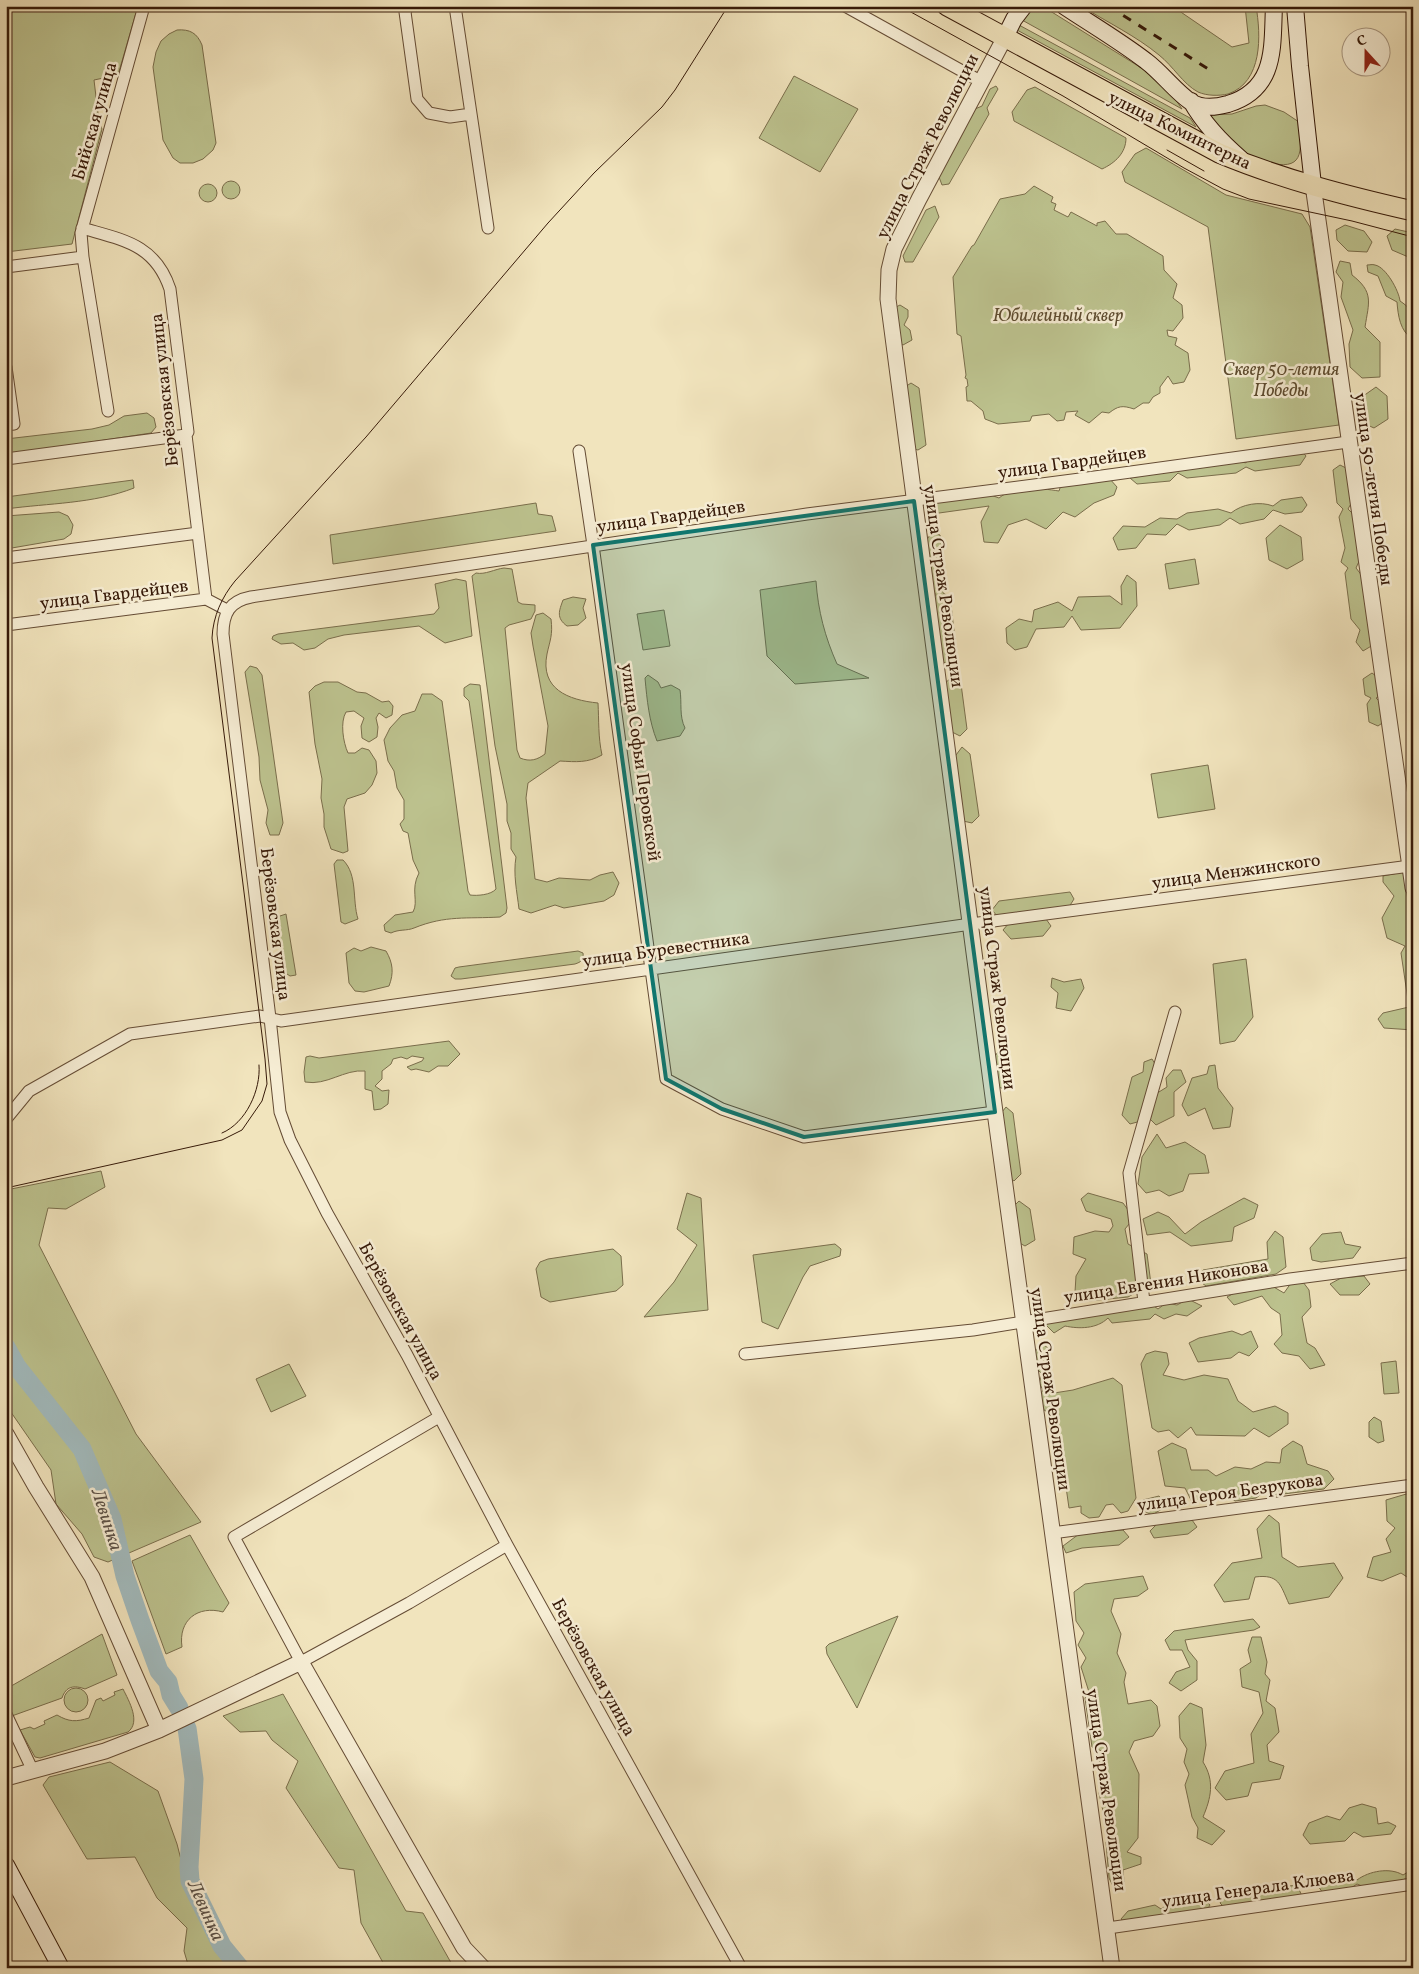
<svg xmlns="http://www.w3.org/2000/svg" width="1419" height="1974" viewBox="0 0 1419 1974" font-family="Vollkorn,serif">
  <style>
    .green { fill: #bdc38f; stroke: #7a6e4c }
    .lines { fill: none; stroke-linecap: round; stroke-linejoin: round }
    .river { stroke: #a2bbbe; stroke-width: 19 }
    .minor-casing { stroke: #654c35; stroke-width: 13 }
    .tertiary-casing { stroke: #654c35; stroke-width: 17 }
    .secondary-casing { stroke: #361908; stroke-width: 18 }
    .primary-casing { stroke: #361908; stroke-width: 21 }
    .minor { stroke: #f6edd4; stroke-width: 11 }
    .tertiary { stroke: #f6edd4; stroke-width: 15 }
    .secondary { stroke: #f6edd4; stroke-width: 16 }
    .primary { stroke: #f1e4bd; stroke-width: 19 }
    .tram { stroke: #361908; stroke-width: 1 }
    .rail { stroke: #361908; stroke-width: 3; stroke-dasharray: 9 9; stroke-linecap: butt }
    .marked { fill: #0f766e; fill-opacity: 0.2; stroke: #0f766e; stroke-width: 4; stroke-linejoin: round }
    .labels { text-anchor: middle; stroke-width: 5; stroke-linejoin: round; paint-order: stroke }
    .street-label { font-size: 18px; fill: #361908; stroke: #f6edd4 }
    .park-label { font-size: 18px; font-style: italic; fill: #5e4c30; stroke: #f6edd4 }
    .water-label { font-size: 19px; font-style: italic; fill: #5c5248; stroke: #f6edd4 }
  </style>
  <rect width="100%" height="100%" fill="#f1e4bd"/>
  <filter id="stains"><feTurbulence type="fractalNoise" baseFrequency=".004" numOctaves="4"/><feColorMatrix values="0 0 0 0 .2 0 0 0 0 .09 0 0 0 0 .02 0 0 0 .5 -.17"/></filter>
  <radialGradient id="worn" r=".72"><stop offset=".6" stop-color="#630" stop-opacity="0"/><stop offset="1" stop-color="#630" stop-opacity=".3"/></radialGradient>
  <path class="green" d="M6,6H138L118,75L94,80L99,122L102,129L72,244L6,252Z
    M1081,6H1172L1232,47L1249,43L1245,6H1256C1261,35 1263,82 1228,94C1219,96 1207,96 1198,92C1183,84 1173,66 1159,55C1136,36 1107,22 1081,6Z
    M1039,7L1047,9L1143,69C1158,80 1172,93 1182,109L1022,20L1031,9Z
    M1019,25L1190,118L1196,127L1017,30Z
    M177,30C190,29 197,33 202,45L216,143L213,150L203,159L193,163H180L173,158L163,140L153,67L156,52L161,41L169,34Z
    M794,76L858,109L820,172L759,138Z
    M996,86L998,89L987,108L989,114L949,184L942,185L939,177L975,109L982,106L990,89Z
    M1035,87L1126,138C1126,153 1115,163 1102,169L1014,121L1012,112L1027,90Z
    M1265,105L1284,112L1299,122C1302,153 1304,172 1266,162C1258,160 1245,160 1240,155C1229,147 1216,126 1207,115L1232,114L1256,106Z
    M1146,148L1226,195L1302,214L1310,227L1339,425L1236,439L1208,227L1125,182L1122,172L1135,154Z
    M222 190a9 9 0 1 1 18 0a9 9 0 1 1-18 0Z
    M199 193a9 9 0 1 1 18 0a9 9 0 1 1-18 0Z
    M1034,186L1053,197L1051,202L1056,204L1054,210L1068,217L1071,212L1097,226V223L1105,221L1116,234H1127L1163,256L1164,270L1177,284L1173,298L1182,305L1183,318L1173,331L1167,330L1168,336L1177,338L1175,345L1188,353L1190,370L1184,382L1173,384L1168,376L1160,387V393L1153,397L1149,403H1143L1134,409C1122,405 1118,406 1109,413L1102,412L1089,423L1075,415L1078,411L1066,412L1064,420L1057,421L1049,414L1032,416L1030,421L998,424L985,419L983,411L971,401H967L966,387L968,386L967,379L965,378L966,375L961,336L957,334L953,277L972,246L974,245L1000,199L1025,194Z
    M935,206L939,217L913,262H905L903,256L926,210Z
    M1345,225L1364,231L1372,242L1367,252L1348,251L1337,240L1336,230Z
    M1395,229L1413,233V259L1392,250L1387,236Z
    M1340,261L1350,263L1352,275C1374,292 1369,302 1365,327L1380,342V377L1362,378L1350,367L1349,344L1353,330L1341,297L1343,282L1336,272Z
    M1367,265C1370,265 1372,264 1375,265C1386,267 1399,291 1400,301C1417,312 1413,321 1413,339C1400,332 1398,315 1397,302L1386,296L1378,276L1368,272Z
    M900,305L908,310V317L904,325L910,330L912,340L903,345L895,341L892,309Z
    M911,383L919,388L926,445L918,450L910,448L902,389Z
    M1376,387L1387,396L1388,419L1374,428L1363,423L1359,399Z
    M147,413L154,418L156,427L151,433L6,455V439L92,429L109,425L124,416Z
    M1301,450L1306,456L1300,465L1255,471L1246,467L1236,473L1187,478L1178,473L1170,481L1137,484L1130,478L1239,458L1245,463L1255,457Z
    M1340,465L1348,469L1353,500L1348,509L1353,514L1361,557L1356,568L1363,577L1373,645L1363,651L1356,642L1360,630L1351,619L1345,573L1348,568L1341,562L1345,548L1339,517L1343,509L1337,503L1333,470Z
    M1109,478L1117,487L1114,495L1094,503L1075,517L1063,512L1046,529L1026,519L1008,525L998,543L984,542L981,522L989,506L932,514L926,506L935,501L988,494L999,498C1015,485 1039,488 1059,491L1061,485Z
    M133,480L134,488C93,504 49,503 6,509V497Z
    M1302,497L1307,505L1302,512L1285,514L1273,510L1264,519L1240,524L1230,518L1220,525L1189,530L1177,524L1166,535L1147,534L1136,548L1118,550L1113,538L1123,526L1145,527L1160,518L1177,519L1187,513L1218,509L1231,513C1242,504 1260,501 1273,506L1281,500Z
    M536,503L538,514L552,516L556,531L333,564L330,535Z
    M59,512L68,516L73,525L71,534L64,539L6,549V516Z
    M1280,525L1301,537L1303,560L1287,569L1269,560L1266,538Z
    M932,532L940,535L946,581L943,593L950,597L957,656L949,665L940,660L933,599L936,595L931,586L926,541Z
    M1195,559L1199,584L1169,589L1165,564Z
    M504,568L512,569L518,602L522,604L535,605V611L531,619L509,625L505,628L517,750L520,758C530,762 537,760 545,754L548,726L533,646L531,633L536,615L543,613L551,619C553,635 550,640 547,654C540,689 568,700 598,703C599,720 598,737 602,755C588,763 576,762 560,761L528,783L526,798L535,879L547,882L559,878L590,880L600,875L613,872L619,883L614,895L604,901L564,908L555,905L531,913L519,909C517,892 513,874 516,857L511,849V833L507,821V804L495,746L472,576L476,573C485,575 495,569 504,568Z
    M1127,575L1136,582L1137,606L1120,628L1081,630L1072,616L1064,627L1036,629L1027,647L1015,650L1007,643L1006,628L1019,619L1032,622L1034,610L1058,602L1072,611L1078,597L1110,596L1122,605L1121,586Z
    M456,579L466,581L472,636L445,643L419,626L344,635L328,639L315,648L304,650L293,643L281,644L272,639L273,636L278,634L434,614L439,608L435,584Z
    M816,581C818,611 825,637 837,664L869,678L795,684L767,656L760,590Z
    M573,597L586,599L583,608L586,618L578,625L567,626C556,618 559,611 563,600Z
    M664,610L670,646L643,650L637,614Z
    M250,666L257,668L262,675L283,823L279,835H270L266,823L268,810L260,780L259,757L245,672Z
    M1372,673L1380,679L1383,694L1376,698L1383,705L1385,721L1378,726L1369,722L1367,704L1371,698L1365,695L1363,679Z
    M648,675L658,682L661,688L671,685L680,690C682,703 679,716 685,728L680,736L657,741C649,721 647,700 645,678Z
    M953,676L961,684L967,729L960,736L950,731L943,685Z
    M324,682H338L357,692L366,693L382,702L389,701L393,706L392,715L386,718L379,713L376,718L378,727L377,737L369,742L362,738L361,726L364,718L354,711L346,712C340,722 343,742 348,753H355L362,748L369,750L376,761L377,773L372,785L365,793L347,799L344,807L348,851L343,853L331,849L324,827V814L321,798L322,779L315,744L309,692L315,686Z
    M470,684L480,685L507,908L506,913L500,917C467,919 446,915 414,928C407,931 399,929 391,933L385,931L384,925L395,915L413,912C419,901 410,890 419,873L413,860L408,833L403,831L400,824L404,819V800L397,788L394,771L388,761L384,740L390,728L402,715L415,711L422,694H432L442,701L468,891L470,895C477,896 491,895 496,889L469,701L464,696V688Z
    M962,747L970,754L979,816L972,823L963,821L953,759Z
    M1208,765L1215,809L1158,818L1151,774Z
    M337,860H343C358,875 352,900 358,919L345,924L341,922L334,864Z
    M1403,872L1413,928V1030L1384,1028L1378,1019L1383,1013L1409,1007L1401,953L1405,946L1387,938L1382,918L1394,896L1383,882V876Z
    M1070,892L1074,899L1069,907L998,917L992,910L999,901Z
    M286,914L296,975L290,976L284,972L276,924L277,917Z
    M1046,919L1051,926L1043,936L1011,939L1003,930L1009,923Z
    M371,947L386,951C393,963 394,973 389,986L364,992L355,991L349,983L346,953L354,948L361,951Z
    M578,951L583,953C584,960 581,962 575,964L461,979H455L451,976L455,968L459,967Z
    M1246,959L1253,1017L1235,1041L1220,1044L1213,964Z
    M1052,978L1064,982L1081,979L1084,988L1071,1011L1056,1008L1058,993L1051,987Z
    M449,1041L460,1054L448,1066H438L429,1072L416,1069L411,1070L407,1067L422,1061L424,1058L412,1056L407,1059L401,1057L393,1059L391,1064L382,1071V1079L375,1086L382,1091L389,1090L388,1104L381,1109L374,1110L372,1091L365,1089V1071C344,1069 327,1086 305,1082L304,1072L306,1057L310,1056L319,1058Z
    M998,1052L1008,1058L1013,1084L1006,1089L997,1087L992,1060Z
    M1152,1059L1157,1067L1141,1121L1130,1124L1122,1115L1132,1077L1143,1072L1144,1062Z
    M1215,1065L1218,1088L1233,1108L1230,1127L1213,1129L1205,1108L1188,1116L1182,1105L1192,1078L1207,1074L1209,1066Z
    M1173,1070H1181L1186,1082L1174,1092V1116L1156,1125L1148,1117L1154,1095L1167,1087L1166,1078Z
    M1006,1107L1013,1113L1021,1174L1014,1181L1006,1175L998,1117Z
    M1157,1134L1166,1148L1185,1142L1205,1155L1209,1173L1189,1174L1183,1191L1169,1196L1159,1190L1146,1193L1138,1184L1142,1157Z
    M101,1171L105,1187L66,1209L48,1208L39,1245L136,1434L201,1522L108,1562L94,1557L82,1534L56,1504L51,1470L6,1405V1190Z
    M687,1193L701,1198L708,1310L644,1317L674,1282L697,1245L677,1229Z
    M1088,1193L1123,1203L1134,1218L1125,1229L1128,1244L1147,1254L1151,1284L1128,1297L1088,1301L1075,1292L1076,1276L1086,1259L1073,1254L1074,1237L1095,1231L1109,1232L1113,1226L1111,1219L1086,1211L1081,1199Z
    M1244,1198L1258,1205L1254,1218L1234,1227L1232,1241L1191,1246L1170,1232L1147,1235L1143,1219L1158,1212L1169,1217L1185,1234L1201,1222Z
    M1019,1201L1030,1209L1035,1240L1025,1246L1016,1241L1011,1209Z
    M1275,1231L1283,1237L1286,1267L1276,1274L1206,1286L1198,1280L1203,1270L1268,1259L1267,1242Z
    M1341,1232L1345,1244L1361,1247L1353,1258L1321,1262L1312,1260L1310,1248L1322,1234Z
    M835,1244L841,1249L840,1256L810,1266L803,1277L778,1329L762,1322L753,1255Z
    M613,1249L621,1256L623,1285L616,1291L550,1302L541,1297L536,1269L540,1262L548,1259Z
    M1364,1276L1370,1284L1359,1295H1340L1330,1284L1341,1278Z
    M1303,1282L1309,1290L1311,1307L1302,1317L1307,1343L1315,1348L1325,1365L1310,1369L1299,1356L1282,1353L1274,1344L1282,1335L1280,1314L1271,1308L1262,1296L1234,1305L1227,1297L1238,1291L1272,1286L1284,1293L1291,1283Z
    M1188,1299L1202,1306L1187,1316L1176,1314L1164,1319L1155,1314L1150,1319L1112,1323L1108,1318C1097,1329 1079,1329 1065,1326L1054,1333L1046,1325L1056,1317L1148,1302L1158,1309L1166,1303L1177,1305Z
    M1232,1331L1242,1335L1251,1331L1258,1347L1249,1356L1239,1352L1231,1358L1198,1362L1189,1343L1199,1338Z
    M1041,1343L1048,1348L1053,1382L1050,1387L1054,1393L1073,1390L1113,1378L1122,1385L1136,1498L1128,1511L1121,1513L1113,1504L1106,1505L1099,1517L1089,1518L1081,1513V1506L1069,1508L1055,1410L1049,1413L1044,1410L1040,1395L1043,1390L1039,1383L1042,1374L1037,1369L1035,1352Z
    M1155,1351L1167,1353L1169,1364L1163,1375L1184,1380L1204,1375L1228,1379L1238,1401L1253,1412L1275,1406L1288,1413V1424L1269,1437L1254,1428L1245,1436L1196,1435L1191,1427L1178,1438L1169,1430L1158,1432L1152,1428L1141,1364L1146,1354Z
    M1396,1361L1399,1393L1384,1394L1381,1363Z
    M289,1364L306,1396L271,1412L256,1379Z
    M1374,1417L1381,1421L1384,1441L1378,1443L1369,1437V1422Z
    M1293,1441L1302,1446L1307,1464L1328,1471L1334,1479L1324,1489L1275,1495L1267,1490L1256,1498L1235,1501L1227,1495L1216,1501L1192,1502L1185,1488L1165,1486L1158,1451L1172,1443L1186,1449L1191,1470H1208L1216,1476L1235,1467L1251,1469L1266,1462L1280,1463L1282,1449Z
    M1413,1492V1581L1401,1573L1382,1581L1367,1577L1373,1557L1391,1552L1386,1539L1395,1528L1387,1521L1386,1500Z
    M1159,1496L1167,1506L1152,1515L1142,1510L1143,1500Z
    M1269,1515L1279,1523L1282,1557L1298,1567L1334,1563L1343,1578L1329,1597L1289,1604C1280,1584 1279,1574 1255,1577L1249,1599L1224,1602L1214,1585L1232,1563L1262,1558L1257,1529Z
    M1192,1520L1197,1527L1188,1534L1154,1538L1150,1531L1157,1524Z
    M1123,1530L1129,1537L1119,1545L1082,1548L1066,1553L1063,1546L1079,1534Z
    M190,1535L229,1603L223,1612C198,1605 178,1620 182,1647L166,1654L132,1561Z
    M1143,1576L1148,1589L1138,1596L1114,1599L1111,1611L1121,1634L1117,1653L1126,1673L1124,1682L1128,1704L1151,1700L1157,1706L1160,1726L1153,1736L1134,1741L1129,1752L1139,1774L1138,1838L1127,1852L1141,1857V1864L1123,1870L1124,1882L1113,1886L1109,1878L1106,1842L1114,1832L1105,1820L1099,1793L1107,1780L1096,1768L1104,1752L1092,1747L1085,1698L1089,1692L1081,1667L1086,1658L1078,1645L1084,1633L1076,1621L1074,1592L1085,1584Z
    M898,1616L857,1708L827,1654L826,1647L829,1644Z
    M1253,1619L1260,1627L1254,1630L1185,1640L1188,1650L1197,1661V1680L1181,1691L1169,1683L1176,1672L1190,1667L1182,1650H1170L1165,1640L1174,1631Z
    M102,1634L117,1675L85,1689C74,1685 66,1686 62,1698L9,1717L6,1711V1689Z
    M1252,1637H1261L1267,1662L1265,1674L1270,1680L1266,1701L1275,1708L1279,1732L1267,1745L1269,1761L1284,1766L1280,1779L1252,1783L1248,1796L1226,1800L1215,1788L1225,1771L1254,1763L1251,1734L1263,1713L1259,1692L1242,1687L1240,1669L1251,1662L1248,1650Z
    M64 1700a12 12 0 1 1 24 0a12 12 0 1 1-24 0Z
    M123,1689C129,1701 141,1722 128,1732L40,1758L35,1757L20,1730L30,1727L34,1729L45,1724L44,1721L57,1715C69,1722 76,1722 89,1718L96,1700L101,1698L103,1701L115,1695L114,1692Z
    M283,1694L406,1911L423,1913L454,1968H386L361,1923L354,1870L339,1868L286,1788L298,1761L272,1740L266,1731L240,1732L223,1716Z
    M1190,1703L1202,1708L1206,1745L1203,1762C1215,1781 1211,1798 1203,1817L1225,1831L1212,1845L1197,1838L1198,1828L1192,1817L1185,1785L1189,1774L1184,1762L1187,1749L1180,1738L1179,1716Z
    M110,1762L158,1791L177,1844L187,1883L219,1949L234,1968H189L184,1951L187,1928L157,1898L135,1857L87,1859L43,1785L49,1777Z
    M1362,1804L1376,1808L1378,1824L1388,1822L1396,1826L1391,1834L1363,1837L1354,1832L1345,1841L1310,1844L1303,1835L1309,1823L1327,1816L1340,1820L1349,1808Z
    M1413,1869V1881L1404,1879L1400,1884L1367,1888L1357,1884L1348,1890L1323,1893L1318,1886L1323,1880L1351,1877L1357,1880C1369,1871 1390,1867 1403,1875Z
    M1297,1885L1302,1896L1227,1910L1220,1903L1225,1895Z
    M1204,1898L1210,1905L1206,1912L1170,1918L1163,1913L1155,1922L1129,1926L1121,1919L1128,1911L1155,1905L1161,1909L1170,1903Z"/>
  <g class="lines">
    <path class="river" d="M6,1347L17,1367L82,1449L112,1519L125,1576L140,1620L159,1671L168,1682L171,1695L179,1708
      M187,1728L194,1779L189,1867L190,1881L222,1946L240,1968"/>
    <defs>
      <path id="minor" d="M408,6L405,12L417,99L429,113L450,117L471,114
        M455,6L488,228
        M845,6L982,82
        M82,228C123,240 155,244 170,289L188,432L186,435L206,599
        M6,267L83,257
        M6,367L14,424L6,425
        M108,411L83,257L81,233L144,6
        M579,451L593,545L666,1079L722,1109L804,1137L995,1112
        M6,459L186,435
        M6,558L198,533
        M6,625L206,599L227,610
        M6,1119L29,1091L130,1034L260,1016L281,1021L971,924L1410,866
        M1144,1302L1129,1173L1175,1012
        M745,1354L973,1330L1290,1279L1413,1263
        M439,1417L234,1537L301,1662L409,1603L507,1545
        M1052,1533L1413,1485
        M6,1714L33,1771
        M1108,1928L1413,1884
        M741,1968L507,1545L407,1355L327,1213L290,1140L280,1112L270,1018L223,634C223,613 230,601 251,597L807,514L1080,479L1348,442"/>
      <path id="tertiary" d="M1005,37L919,199L894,249L889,270L888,299L995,1112L1112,1968
        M1313,185L1413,888
        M6,1434L36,1487L92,1577L159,1730
        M6,1778L105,1751L159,1730L301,1662L464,1948L483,1968"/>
      <path id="secondary" d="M1064,6C1091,24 1120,41 1146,61C1161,72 1177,93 1191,102C1202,109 1217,107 1228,104C1277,89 1272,47 1274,6
        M1295,6L1300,66L1313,185
        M1005,37L1014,19L1024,6
        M1191,101C1204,124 1221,142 1241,159
        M6,1865L61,1968"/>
      <path id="primary" d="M947,6L1219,153C1281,179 1347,196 1413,211"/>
    </defs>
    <use href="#minor" class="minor-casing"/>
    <use href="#tertiary" class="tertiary-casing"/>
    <use href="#secondary" class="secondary-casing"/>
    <use href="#primary" class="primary-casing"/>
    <use href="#minor" class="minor"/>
    <use href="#tertiary" class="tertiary"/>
    <use href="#secondary" class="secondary"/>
    <use href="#primary" class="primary"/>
    <path class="tram" d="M900,6L1063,96L1184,168L1223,189L1249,199L1352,221L1413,237
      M1167,150L1204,171
      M222,1133C246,1123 261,1090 259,1065
      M6,1188L222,1140L242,1130L262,1101L267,1084L265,1059L212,638C213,616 222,597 235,581L366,437L548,223L594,173L662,107L675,90L728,6"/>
    <path class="rail" d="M1108,6L1210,70
      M1412,298L1413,299"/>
  </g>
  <path class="marked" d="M914,501L995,1112L804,1137L722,1109L666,1079L593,545Z"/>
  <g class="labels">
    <g class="street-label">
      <text transform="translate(94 121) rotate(-74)" y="6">Бийская улица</text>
      <text transform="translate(1180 130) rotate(26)" y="6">улица Коминтерна</text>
      <text transform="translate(927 146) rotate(-63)" y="6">улица Страж Революции</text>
      <text transform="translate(164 390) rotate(-96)" y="6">Берёзовская улица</text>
      <text transform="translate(1072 462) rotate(-8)" y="6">улица Гвардейцев</text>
      <text transform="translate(1374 489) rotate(82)" y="6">улица 50-летия Победы</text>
      <text transform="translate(671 516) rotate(-8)" y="6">улица Гвардейцев</text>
      <text transform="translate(944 586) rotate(82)" y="6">улица Страж Революции</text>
      <text transform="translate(114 594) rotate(-7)" y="6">улица Гвардейцев</text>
      <text transform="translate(641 762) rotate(82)" y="6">улица Софьи Перовской</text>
      <text transform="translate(1236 871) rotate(-8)" y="6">улица Менжинского</text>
      <text transform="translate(276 924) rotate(83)" y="6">Берёзовская улица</text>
      <text transform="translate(666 949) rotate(-8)" y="6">улица Буревестника</text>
      <text transform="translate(998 988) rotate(83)" y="6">улица Страж Революции</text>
      <text transform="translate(1166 1281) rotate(-9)" y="6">улица Евгения Никонова</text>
      <text transform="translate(401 1311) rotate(61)" y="6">Берёзовская улица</text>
      <text transform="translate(1051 1389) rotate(82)" y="6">улица Страж Революции</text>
      <text transform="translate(1230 1492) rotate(-8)" y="6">улица Героя Безрукова</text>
      <text transform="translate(594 1667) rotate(61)" y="6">Берёзовская улица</text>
      <text transform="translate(1107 1790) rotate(82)" y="6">улица Страж Революции</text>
      <text transform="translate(1258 1888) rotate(-8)" y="6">улица Генерала Клюева</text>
    </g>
    <g class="park-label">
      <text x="1058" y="321">Юбилейный сквер</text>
      <text x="1281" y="375">Сквер 50-летия<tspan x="1281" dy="21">Победы</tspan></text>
    </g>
    <g class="water-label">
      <text transform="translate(108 1519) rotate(72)" y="7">Левинка</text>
      <text transform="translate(207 1910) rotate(66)" y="7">Левинка</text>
    </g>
  </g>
  <rect width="1419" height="1974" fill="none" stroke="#f1e4bd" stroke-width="25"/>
  <rect x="8" y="8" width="1404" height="1959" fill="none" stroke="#361908" stroke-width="2.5"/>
  <rect x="12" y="12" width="1394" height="1949" fill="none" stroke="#361908"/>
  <g transform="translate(1366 52) rotate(339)"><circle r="24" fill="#f6edd4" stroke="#a99882"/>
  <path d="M0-4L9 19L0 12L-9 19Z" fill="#8f2418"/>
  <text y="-8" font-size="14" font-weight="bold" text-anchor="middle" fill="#361908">С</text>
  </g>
  <rect width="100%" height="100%" filter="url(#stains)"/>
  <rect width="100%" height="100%" fill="url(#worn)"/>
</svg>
